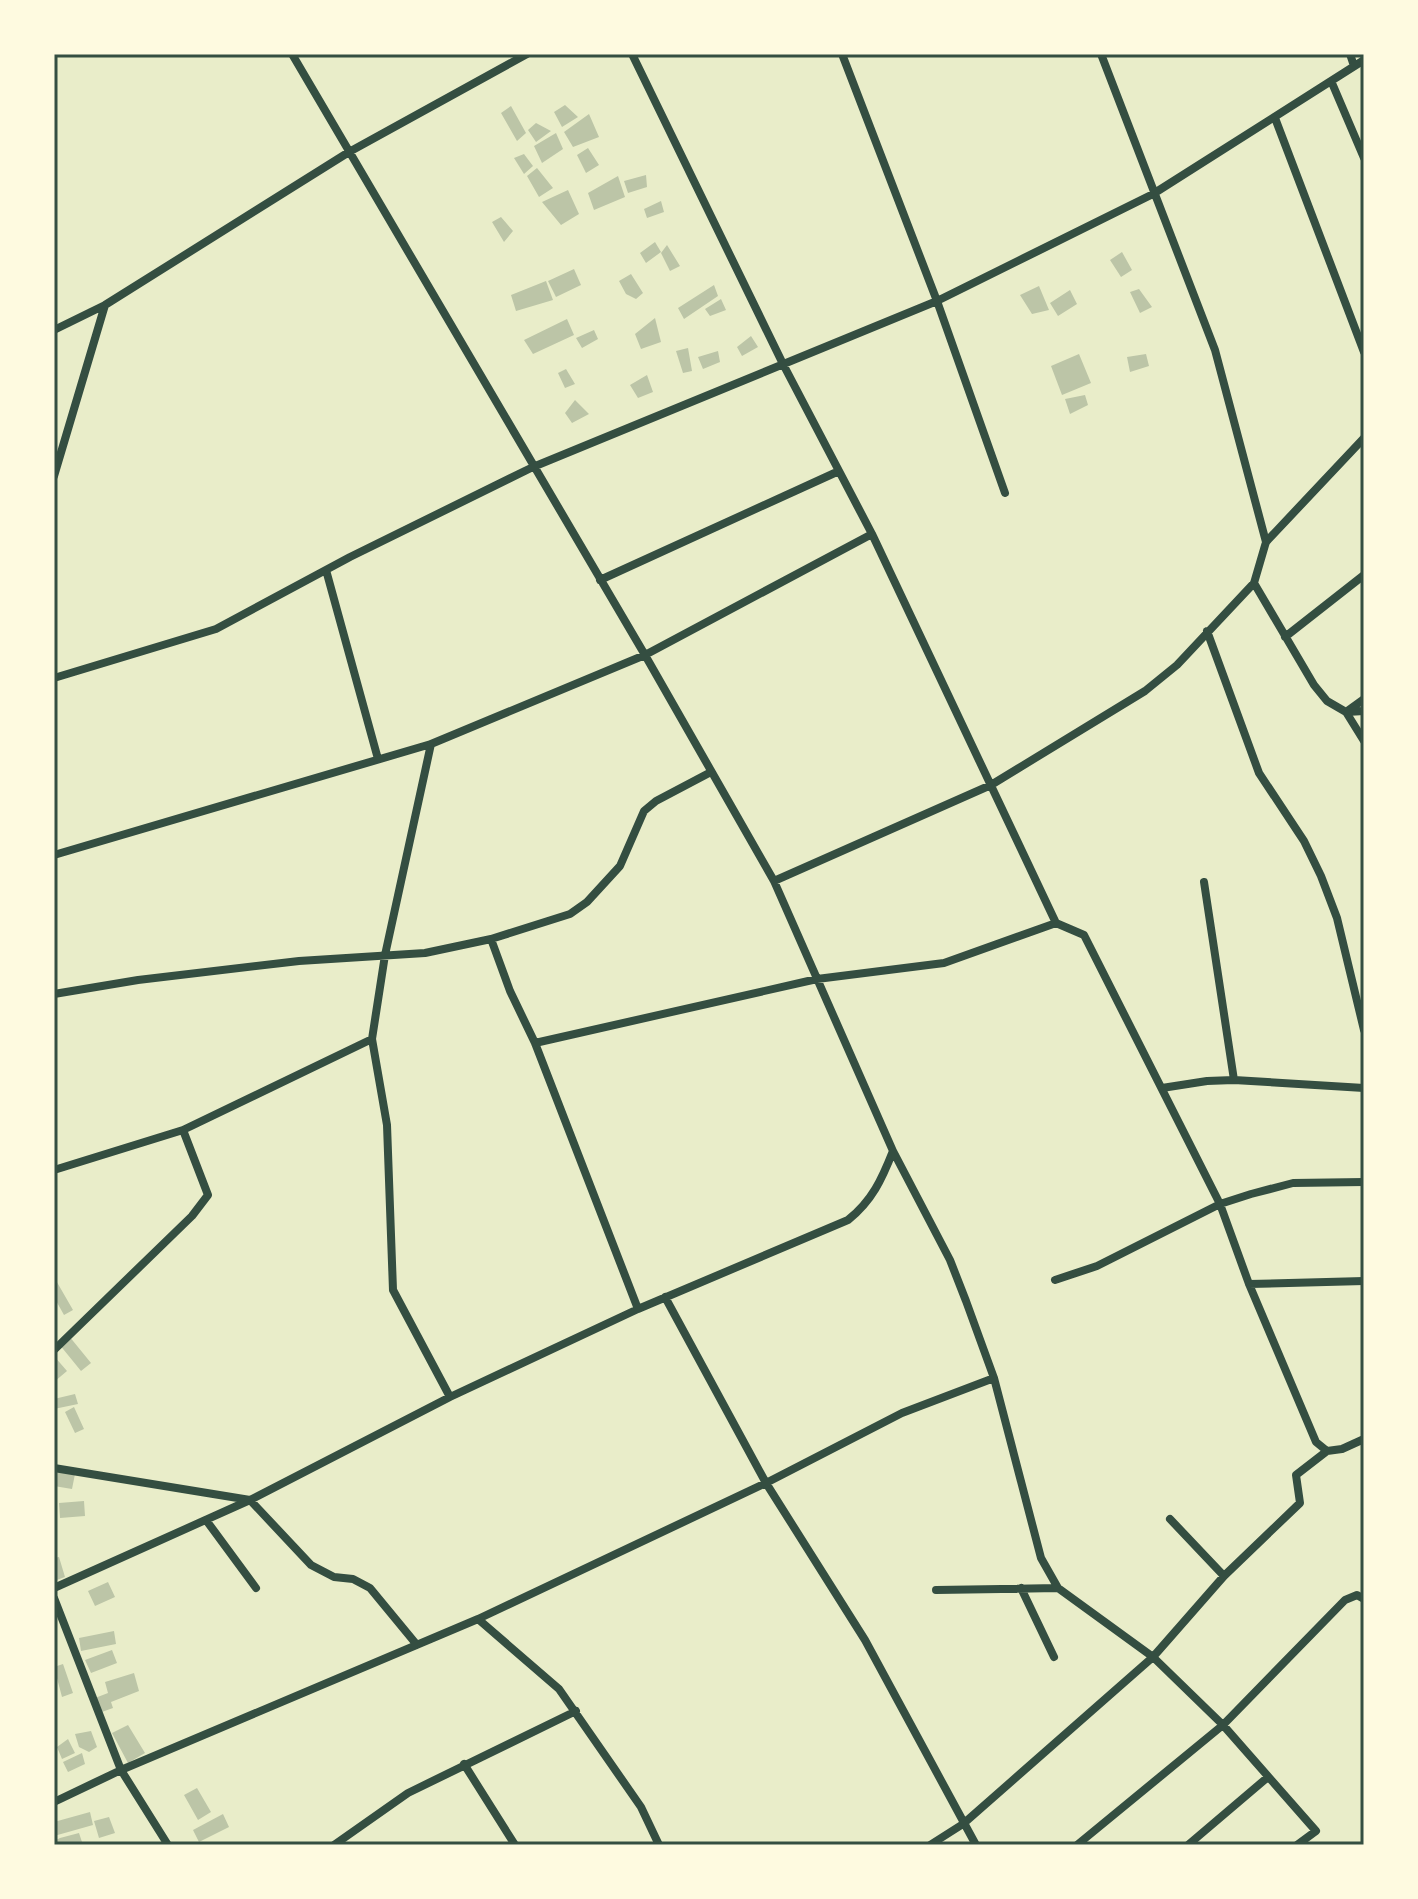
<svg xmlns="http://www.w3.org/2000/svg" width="1418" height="1899" viewBox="0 0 1418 1899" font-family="Spectral,serif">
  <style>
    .building { fill: #bcc5a7 }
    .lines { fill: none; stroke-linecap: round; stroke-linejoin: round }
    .minor { stroke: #344e41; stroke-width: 8 }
    .neatline { fill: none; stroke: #344e41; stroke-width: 3 }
  </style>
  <rect width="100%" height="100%" fill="#e9edc9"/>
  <path class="building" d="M565,105L578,117L562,127L554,112Z
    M511,106L526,133L517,141L501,113Z
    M589,114L599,137L573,147L564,132Z
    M536,123L551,131L536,142L528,130Z
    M556,133L563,149L542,163L534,146Z
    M588,148L599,165L586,173L577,155Z
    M524,154L533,166L524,174L514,158Z
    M537,168L553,188L539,197L527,176Z
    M646,175L647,187L628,193L624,181Z
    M618,176L625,197L594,210L588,193Z
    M568,190L579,214L561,225L542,202Z
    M661,201L664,212L647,218L644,209Z
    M501,217L513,231L504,242L492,222Z
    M655,242L661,252L646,263L640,253Z
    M667,245L680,266L670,271L661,253Z
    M1122,252L1132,270L1121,277L1110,260Z
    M574,269L581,285L556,297L548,281Z
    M631,274L643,293L636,299L626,294L619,281Z
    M546,281L553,300L516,311L511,295Z
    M714,285L718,296L684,319L678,308Z
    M1039,286L1049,310L1032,314L1020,295Z
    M1139,289L1152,307L1140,313L1130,292Z
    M1070,290L1077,304L1058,316L1050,303Z
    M721,299L726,310L710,316L705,309Z
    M655,318L661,342L641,349L635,334Z
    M567,319L574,335L533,354L524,340Z
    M594,330L598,339L582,348L576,338Z
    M751,336L758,347L742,356L737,347Z
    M688,348L692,371L683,373L676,351Z
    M718,351L720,362L703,369L698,357Z
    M1079,354L1091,383L1062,395L1051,366Z
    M1146,354L1149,366L1130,372L1127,357Z
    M566,369L575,384L565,388L558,373Z
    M647,375L653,392L638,398L630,385Z
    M1085,395L1088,405L1070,414L1065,399Z
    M575,400L589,414L572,423L565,413Z
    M54,1277L73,1310L64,1315L54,1297Z
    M69,1336L91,1363L81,1371L59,1344Z
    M54,1356L67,1371L54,1382Z
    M75,1394L78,1404L54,1409V1399Z
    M74,1407L84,1429L75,1433L65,1412Z
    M54,1471L75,1474L72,1489L54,1486Z
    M84,1501L85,1516L60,1518L59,1503Z
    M59,1557L65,1577L54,1581V1558Z
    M108,1582L115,1597L95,1606L88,1591Z
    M114,1631L116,1644L81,1651L79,1638Z
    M112,1650L117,1663L91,1673L85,1660Z
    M63,1664L73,1693L62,1697L54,1667Z
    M134,1673L139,1691L111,1702L113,1708L99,1713L95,1698L108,1693L105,1682Z
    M128,1725L145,1753L128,1763L112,1733Z
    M91,1731L97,1747L89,1752L79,1747L75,1734Z
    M68,1739L75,1753L62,1759L57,1747Z
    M82,1753L85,1764L68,1772L63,1762Z
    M197,1788L211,1812L198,1820L184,1795Z
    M90,1812L93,1825L54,1836V1822Z
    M223,1814L229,1827L199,1842L193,1830Z
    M109,1817L115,1833L99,1838L94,1821Z
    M79,1833L83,1845H54V1841L60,1838Z"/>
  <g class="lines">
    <path class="minor" d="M632,54L783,364L872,534L1056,923L1084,935L1220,1204L1249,1284L1316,1442L1327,1451
      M1101,54L1215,350L1266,542
      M1350,54L1354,66
      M1332,83L1364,158
      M1275,118L1364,352
      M54,330L105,305L349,152L527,54
      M54,476L105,305
      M1005,493L937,301L1153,194L1364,60
      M326,570L378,759
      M600,580L839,471
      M1254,583L1314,685L1327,701L1346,712L1364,741
      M1207,631L1259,773L1304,841L1321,876L1337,918L1364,1030
      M1285,637L1364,575
      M54,678L216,629L350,557L533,467L937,301L842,54
      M1346,712L1364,699
      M1347,712L1364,711
      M431,744L385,955L372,1039L387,1125L393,1290L450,1397
      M54,855L431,744L645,655L872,534
      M774,881L991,785L1145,691L1177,665L1254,583L1266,542L1364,438
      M1204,882L1234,1080
      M491,939L510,991L535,1043L638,1309
      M54,994L138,980L299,961L425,953L491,939L570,914L587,902L620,866L644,811L656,801L711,772
      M535,1043L817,979L944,963L1056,923
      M1162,1088L1207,1081L1234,1080L1364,1088
      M893,1151L950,1260L966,1301L994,1378L1041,1558L1058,1588L1153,1657L1223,1725L1316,1831L1297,1845
      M54,1170L183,1130L372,1039
      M1055,1280L1097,1266L1220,1204L1251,1194L1293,1183L1364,1182
      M1249,1284L1364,1281
      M665,1297L766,1483L865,1640L976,1845
      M54,1350L192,1216L208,1195L183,1130
      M54,1468L250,1500L311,1565L334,1577L353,1579L370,1588L417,1645
      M1170,1519L1224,1576
      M206,1520L256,1588
      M54,1588L250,1500L450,1397L638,1309L848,1220C872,1201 882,1179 893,1151L774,881L645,655L292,54
      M1021,1588L1054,1657
      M936,1590L1058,1588
      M54,1598L121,1770L168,1845
      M478,1619L559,1689L641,1807L659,1845
      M464,1764L515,1845
      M54,1802L121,1770L478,1619L766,1483L902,1413L994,1378
      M334,1845L408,1793L576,1711
      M930,1845L963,1824L1153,1657L1224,1576L1300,1503L1296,1475L1327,1451L1342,1449L1364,1439
      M1077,1845L1223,1725L1345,1600L1357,1595L1364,1599
      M1188,1845L1268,1777"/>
  </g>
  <rect width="1418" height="1899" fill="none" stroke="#fefae0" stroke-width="112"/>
  <rect x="56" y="56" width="1306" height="1787" class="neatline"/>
</svg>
